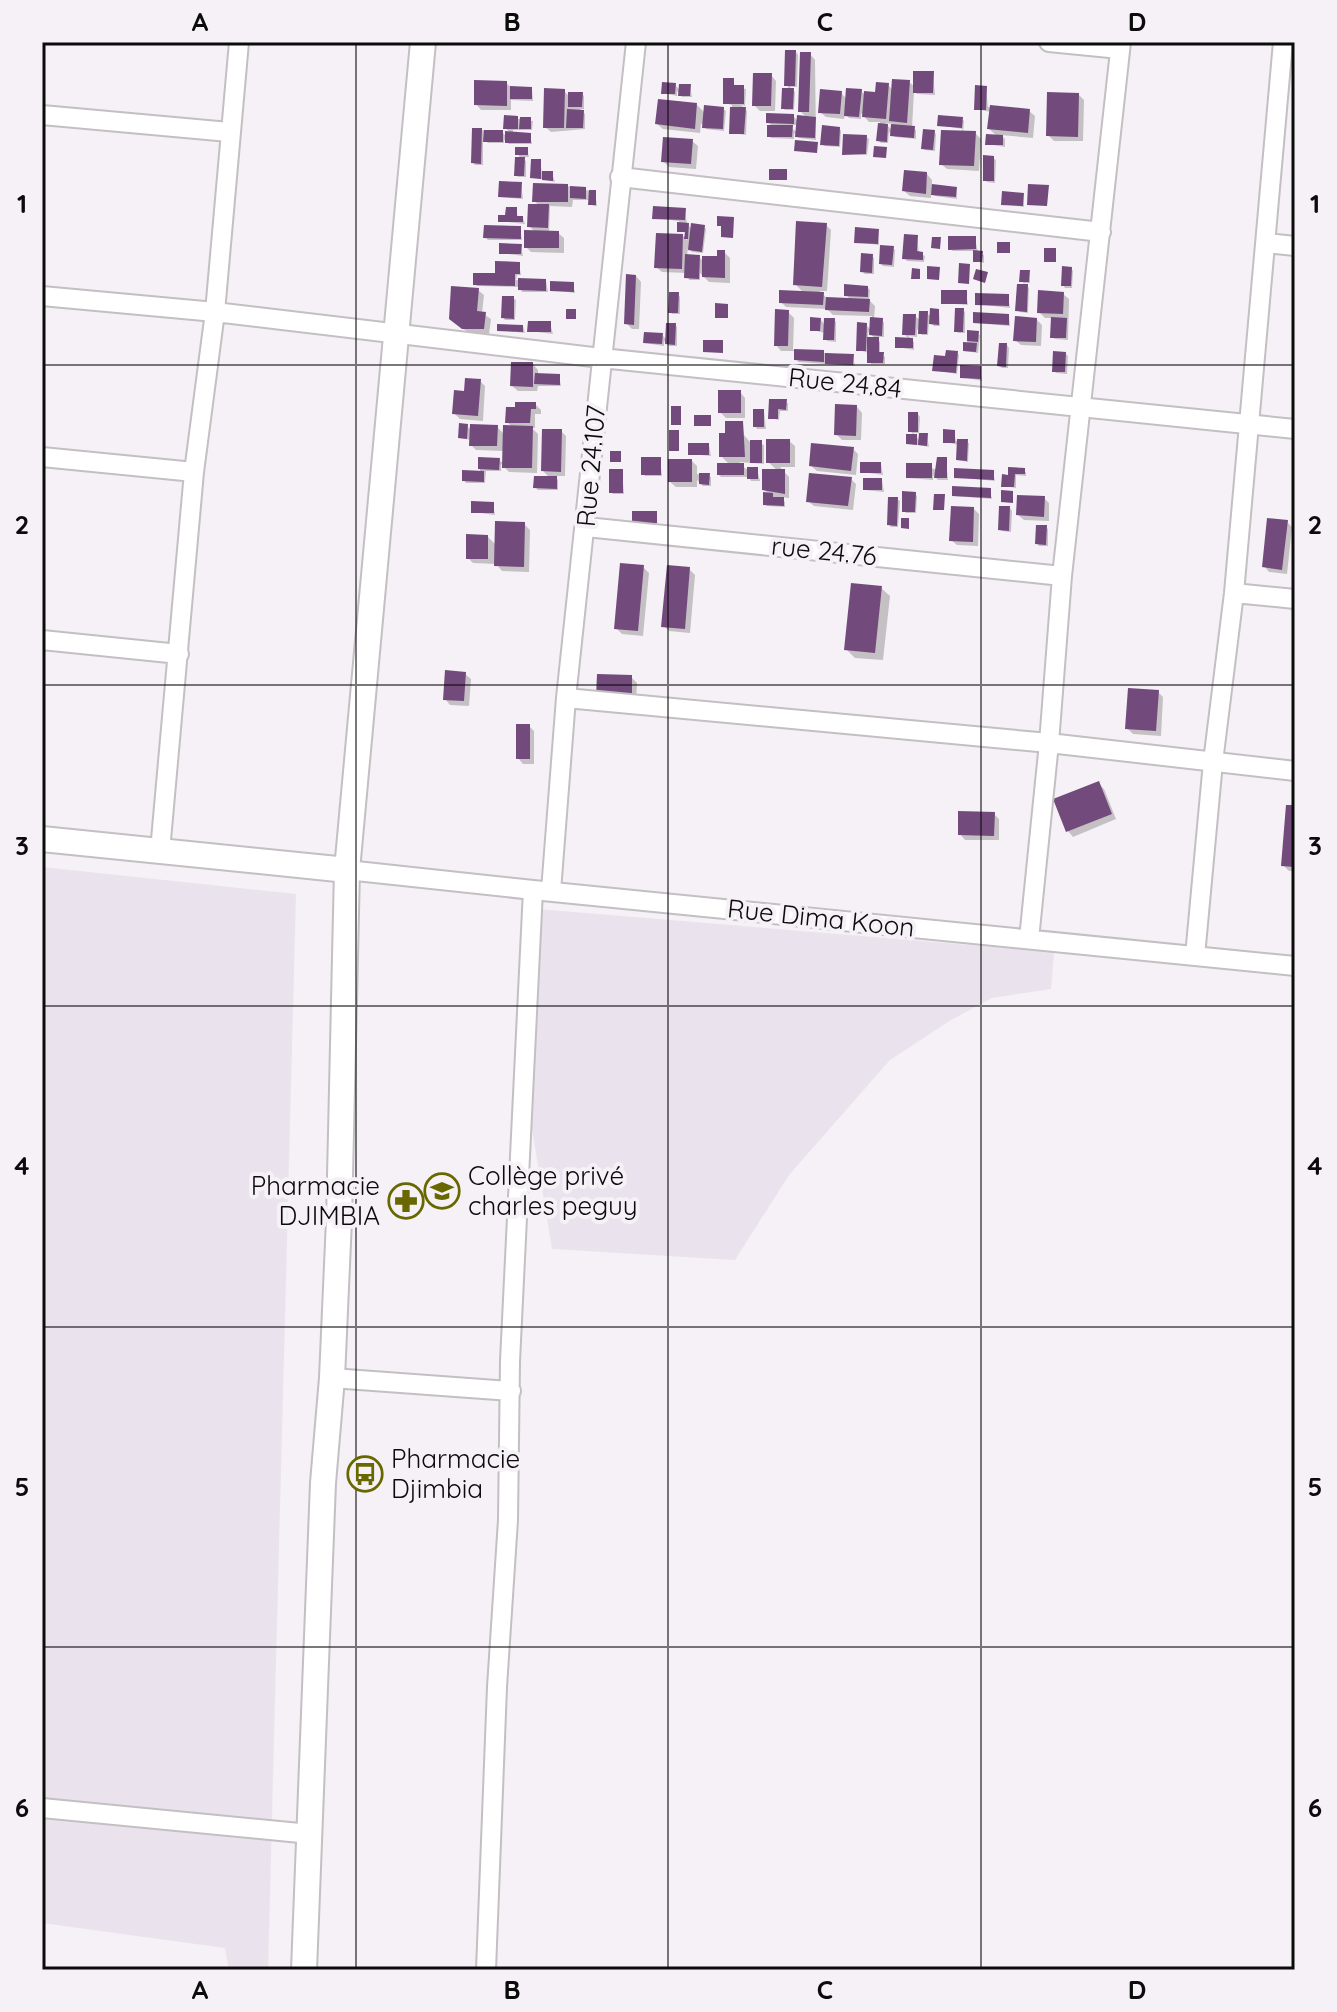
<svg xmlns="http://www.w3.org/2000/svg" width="1337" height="2012" viewBox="0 0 1337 2012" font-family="Quicksand,sans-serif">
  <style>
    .built { fill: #eae3ed }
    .shadow { fill: #0003; fill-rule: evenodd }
    .building { fill: #724a7c }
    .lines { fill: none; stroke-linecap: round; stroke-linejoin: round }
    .street-casing { stroke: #c3bfc3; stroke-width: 22 }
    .secondary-casing { stroke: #c3bfc3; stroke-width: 28 }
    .street { stroke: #fff; stroke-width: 18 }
    .secondary { stroke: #fff; stroke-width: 24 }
    .grid { fill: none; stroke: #0c0b0c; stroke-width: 2; stroke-opacity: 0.55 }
    .labels { text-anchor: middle; stroke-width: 8; stroke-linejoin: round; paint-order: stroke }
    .street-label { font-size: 26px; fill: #0c0b0c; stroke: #f5f1f6 }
    .poi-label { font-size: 26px; fill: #0c0b0c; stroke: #f5f1f6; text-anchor: start }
    .neatline { fill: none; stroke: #0c0b0c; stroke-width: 3 }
    .grid-label { font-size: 26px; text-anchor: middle; font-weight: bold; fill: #0c0b0c }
  </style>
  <rect width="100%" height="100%" fill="#f5f1f6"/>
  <path class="built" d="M42,867L296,894L268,1970H229L225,1948L42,1923Z
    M538,909L1054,952L1051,989L992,998L951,1020L890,1060L789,1175L735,1260L552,1249L530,1117Z"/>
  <path class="shadow" d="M796,52L798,55L797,87H790L795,92L794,110H785L783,108L791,90L786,85Z
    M810,54L815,60L816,140L799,138L794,133V139L771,138L769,136L773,127L768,122L793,116L798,121L807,118L800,111ZM789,125H798L797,133Z
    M933,73L935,95L917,94L914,91L912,128L916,130V139L895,137L889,132L888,143H881L878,140L880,122H869L861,113V119L849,118L845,114L844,119L826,117L820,112L841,93L848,100L861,91L866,96L877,94L888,85L893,90L909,82L915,87ZM885,123L893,124V131Z
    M771,75L776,81L775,111H760L754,105Z
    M733,80L735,87L746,89L745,106L741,105L747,111L746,135L731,133L732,105L725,103Z
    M506,83L512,88L532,89L533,101L511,100V110H481L476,104Z
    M675,85L680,90L690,86L692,97H682L677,91V96L663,93Z
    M986,88L988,107L1029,111L1035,116L1033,138L1001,135L1005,139V147L987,144L997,136L989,129L991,112L976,109Z
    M564,91L570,97L582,94L584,96V109H580L585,114V129L551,132L545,127Z
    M1079,95L1084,100L1083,141H1054L1048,135Z
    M697,105L705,113L723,109L726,111L724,131L706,129L701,123L700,133L663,129L657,124Z
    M506,117L533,121L532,130H513V133L530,135L532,144H509L504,140V143H488L483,139V165H475L473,162L481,130L502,132L507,137L511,133L505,128Z
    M962,119L964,121L963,133H975L981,139L979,171L947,169L941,164L963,129L939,125Z
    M839,128L841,131L840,147L825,146L822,144Z
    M934,132L936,134L935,151L925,150L923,148Z
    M866,137L869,139L867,155L844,154Z
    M692,141L698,146L696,169L669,167L663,161Z
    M527,149L529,157H521L526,161V177H518L516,175L522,159L517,154Z
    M993,158L996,160L995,183L987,182L985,180Z
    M540,161L542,173H552L555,182L532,177Z
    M927,174L932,180V186L956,188L957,199L935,196L931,192V198L910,196L904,191Z
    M521,184L523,199L500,197Z
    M567,186L595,192L597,206H593L591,200H573L572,207L550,206L549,233H558L564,238V253L531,252L526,247L535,232L529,226L540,206L534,201Z
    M1023,195L1024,207L1003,204Z
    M516,209L518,218H523L525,224L500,221Z
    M685,210L687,224L692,229L704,227L706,229L703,253L692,252L688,248L687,256L699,257L704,262L719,258L724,252L730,258V283L709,282L700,273V280H689L687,273L662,272L656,267L683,236L687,240V233L679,231V221L654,218Z
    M826,225L831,230L827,291H819L828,299L851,300L846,295L868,288L870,290L869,300L875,306L874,319L884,322V337H875L880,342V354L885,357V364H871L869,353L858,350L866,325L871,330L872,316L833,315L827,309L786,307L781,302L804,293L795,284ZM868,332L876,339H868Z
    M520,228L522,240H488L485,237Z
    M878,231L879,245L856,242Z
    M917,237L919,253L925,256L924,262L907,261L904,258Z
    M975,238L978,253L984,255V263L975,261V251H953L950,249Z
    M521,246L523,256L501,253Z
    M893,248L895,250L894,267L883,266L881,264Z
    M872,256L874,258V274H865L863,272Z
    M519,264L521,275H517L516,280L546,281L548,292H522L520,287L477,286L475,284Z
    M1071,268L1073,271L1072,288H1065L1063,285Z
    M1029,272L1030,283H1024L1029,288L1028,313L1020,312L1017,310L1027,286L1021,281Z
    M636,276L641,282L639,329H632L626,323Z
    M573,284L575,293L552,290Z
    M478,290L484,295L482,313L491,319L489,334L469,333L457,324Z
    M966,292L968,305L943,303Z
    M678,294L680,297V314H672L670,312Z
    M1063,294L1069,299L1068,340L1055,339L1052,337L1053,318H1045L1039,312Z
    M1008,296L1010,308L977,304Z
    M513,298L516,300L515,320H505L503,317Z
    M963,310L965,312V333H958L956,331Z
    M939,311L940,326H934L929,321L928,335H922L917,329V337L908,336L914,342V350L897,347L910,340L904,334L915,316L921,321L927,313L932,318Z
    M788,312L794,318L793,350L853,356L855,366L798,362L796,351H781L776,345Z
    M1009,316L1010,326L975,323Z
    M820,319L825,325L834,320L836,322V342L827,341L825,333L812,330Z
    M1036,319L1042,325L1041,346L1021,345L1015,340Z
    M550,323L553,334L529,331Z
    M675,325L677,327V346H669L664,341V346L645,343L662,335L667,340Z
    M523,326L525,333L499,330Z
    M969,333L980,335L978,353L965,351Z
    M1007,345L1009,348L1008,368H1002L999,366Z
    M957,353L959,355L957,374L934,370L947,358Z
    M1066,354L1068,356L1067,374L1056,373L1054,371Z
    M533,364L538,370V375L559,376L561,386H538L537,391H518L512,386Z
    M980,368L982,381L962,377Z
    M480,381L485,386L483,421L460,419L454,413L466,393Z
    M740,392L745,398V418H726L720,412Z
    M771,401L788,403V411H780L779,420L770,418Z
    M535,404L541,410V414H535V428H532L538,434L537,473L509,472L501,464V471H486L485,483H466L464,480L480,473V459L499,460L504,464V451L476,450L471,445V440L460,438L467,426L471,430L497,427L504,434L513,428L507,422Z
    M857,407L862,413L861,440H842L836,434Z
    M764,411L766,429H757L755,426Z
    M918,414L920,417L919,433H913L920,441L927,435L929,447L908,443L915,436L910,431Z
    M742,423L744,435L750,442L764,445V464L739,462L746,469H757L760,481H751L749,477H721L719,475L730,465L721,456L731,435Z
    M561,431L566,436L565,476H555L558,480V490H538L535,487L550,478L543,471Z
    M954,432L956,441L969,443L968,462L958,460L959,445L945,442Z
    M789,441L795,446V467H780L789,477V498L781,497L785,502V507L767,506L765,504L770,495L764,490L778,471L768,462Z
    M709,445L711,456L690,454Z
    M853,449L858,454L856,475L817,471L811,466Z
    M660,459L662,476H645L643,474Z
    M946,459L948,480H938L933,475V480L908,478L931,465L933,469H939Z
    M692,461L697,466V474L711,477V486H703L697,480V487H676L670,482Z
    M881,464L883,475L862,472Z
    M1010,469L1026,472V476L1016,475V488L1003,486L1010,477Z
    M622,471L624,494H613L611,492Z
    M993,472L995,481L956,477Z
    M851,479L856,484L853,510L814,506L808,501Z
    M882,480L884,492L865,490Z
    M990,490L992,499L954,496Z
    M915,494L917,496L916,513H906L904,511Z
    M1044,498L1049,503V521L1024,520L1018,515Z
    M897,499L900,501L898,527H891L889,524Z
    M493,504L495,515L473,512Z
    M1010,508L1012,511L1011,532L1002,531L1000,529Z
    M974,509L979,514L978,546L957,545L951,540Z
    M1287,522L1292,527L1287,574L1269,572L1264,566Z
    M524,524L530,530L529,572L502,571L496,564L473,563L468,558L488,537L497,546Z
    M1046,527L1048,529V546H1039L1037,543Z
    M643,567L649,573L643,636L622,634L616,628Z
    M689,569L695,575L690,633L669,631L664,626Z
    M881,588L890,596L883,660L855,658L846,649Z
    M465,674L471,679L469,706L450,705L445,699Z
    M631,677L637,683L636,703L603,701Z
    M1158,692L1163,697L1161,736L1133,734L1127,728Z
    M529,726L534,731V764H523L518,758Z
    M1098,783L1104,789L1116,819L1073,837L1068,831Z
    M1295,807V871H1289L1283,865Z
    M994,814L999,819V840H965L960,834Z"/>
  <path class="building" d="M785,50H796L795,86H784Z
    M800,52H811L809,112H798Z
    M913,71H934L933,93H913Z
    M753,73H772L771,106H752Z
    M723,78H734V85H744V104H723Z
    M892,79L910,80L907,123L889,121Z
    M474,80L507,81V106L474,105Z
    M662,82L676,83L675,94H661Z
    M876,82L889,83L886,119L862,117L864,91L875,92Z
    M679,84H691L690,96H678Z
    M975,85L987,86L986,110H974Z
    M510,86L532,87V99H510Z
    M544,88L565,89L564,128H543Z
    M782,88H794L793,109H781Z
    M846,88L862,89L859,117L844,116Z
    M820,89L842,91L840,114L818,113Z
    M568,92H583L582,107H568Z
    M1047,92L1079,93L1078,137L1046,136Z
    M658,99L697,103L695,129L655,124Z
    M704,105L724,107L723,129L702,128Z
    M990,105L1030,109L1028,133L987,129Z
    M730,107H746L744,134H729Z
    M567,109L584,110L583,128H566Z
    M766,113L794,114V124L766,123Z
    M504,115L518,116V129H503Z
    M797,115L816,117L815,138L795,137Z
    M938,115L963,117L962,128L937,126Z
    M520,117H531V129H519Z
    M878,123L888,124L887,142L876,141Z
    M891,124L915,126L914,138L890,136Z
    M767,125H793L792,137H767Z
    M822,125L840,127L839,146L820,145Z
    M472,128H482L481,164L471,163Z
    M923,129L935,130L933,150L921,149Z
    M484,130H503V142H483Z
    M941,130L976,131L974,166L939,165Z
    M505,131L531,133V143H505Z
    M843,134L867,135L866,154L842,155Z
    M986,134L1003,135V145H985Z
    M663,137L693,139L691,164L661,162Z
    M795,140L818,142L817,153L794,151Z
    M874,146L887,147L886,158L873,157Z
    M515,147H528V155H515Z
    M983,155L994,156V181H983Z
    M515,157H525L524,176H514Z
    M531,159H541V179L530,178Z
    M769,169H787V180H769Z
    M904,170L927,172L926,194L902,191Z
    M542,171H553V181L542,180Z
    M499,181L522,182L521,198L498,197Z
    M533,183L568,184V202H532Z
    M932,184L957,187L956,197L931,195Z
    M1028,184L1049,185L1047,206L1027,205Z
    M570,186L586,187V199L570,198Z
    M589,190H596V205H588Z
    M1002,191L1024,193L1023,206L1001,205Z
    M528,204H549L548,228L527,227Z
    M653,206L686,208L685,220L652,219Z
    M506,207H517V216H523V222H498V215H505Z
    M717,216L734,217L733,238L721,237V226H717Z
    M796,221L827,223L822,287L793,285Z
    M677,222L689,223L688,239H684L685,232H677Z
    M691,223L705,225L702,252L688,250Z
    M484,225L521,226V239L483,238Z
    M855,227L879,229L878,244L854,243Z
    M524,230L559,231V248H524Z
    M656,233L683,234L682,269L654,268Z
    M904,234L918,235L917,251L923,252V260L902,259Z
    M948,236H976V249L948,250Z
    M932,237H941L940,249L931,248Z
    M997,242H1010V253H997Z
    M499,243L522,244L521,254H499Z
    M880,245L894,246L892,265L879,264Z
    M1044,248H1056V262H1044Z
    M717,250H725V278L702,277V256H717Z
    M973,250L983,251L982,262H973Z
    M861,253L873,254L872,273L860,272Z
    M685,254L700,255L699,279L684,278Z
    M495,261L520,262V274H515V286L473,285V273H495Z
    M959,263L970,264L969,284L958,283Z
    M927,266L940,267L939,280L927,279Z
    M1062,266L1072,267L1071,286H1061Z
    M912,268L920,269V279H911Z
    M976,269L988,272L985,283L973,279Z
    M1020,270H1030L1029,282H1019Z
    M626,274L636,275L634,325L624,324Z
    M518,278L546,279V291L518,290Z
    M550,281L574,282V292L550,291Z
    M844,284L868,286V297L844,296Z
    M1017,284H1028L1027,312L1015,311Z
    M451,286L479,288L477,311L486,312L484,329H462L449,319Z
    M779,290L824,292L823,305L779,303Z
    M941,290H967V304H941Z
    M1038,290L1064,292L1063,314L1037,313Z
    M669,292H679L678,313H668Z
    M975,293L1009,294V306L975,305Z
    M502,296H514V319L501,318Z
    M826,297L870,299L869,312L825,310Z
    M715,303L728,304V318H715Z
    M930,308L939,309V325L929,324Z
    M955,308H964L963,332H954Z
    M566,309H576V319H566Z
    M775,309L789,310L788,346H774Z
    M919,311H928L927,334H918Z
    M973,312L1009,314V325L973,323Z
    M903,314H916L915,335H902Z
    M1015,316L1037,318L1036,342L1013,341Z
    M810,317L821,318L820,331H810Z
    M870,317L883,318L882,336L869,335Z
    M1051,317L1067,318L1066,338H1050Z
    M824,318H835L834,340H823Z
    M528,321H551V332H527Z
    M857,322L867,323L866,351H856Z
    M666,323H676L675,345L665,344Z
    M497,324L523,325V332L497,331Z
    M967,330L979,331L978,342L967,341Z
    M644,332L663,333L662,344L643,343Z
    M867,337H879V352H884L883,363H867Z
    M895,337L913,338V348H895Z
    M703,340H723V353L703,352Z
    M963,342L977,343L976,352L963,351Z
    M999,343H1007L1006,367L997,366Z
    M794,349L824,350V362L794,360Z
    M946,350L958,351L956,373L932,371L934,355L945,356Z
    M1053,351L1066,352L1065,372H1052Z
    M825,353L854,354L853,365L825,364Z
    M511,362H533V387L510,386Z
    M960,365L981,366V379L960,378Z
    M535,373L560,374V385L534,384Z
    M465,378L481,379L478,416L452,414L454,390L464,391Z
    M718,390H741V413H718Z
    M769,399H787L786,410L778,409V419H768Z
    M515,402H536V409H531L530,423H505L506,407H515Z
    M835,404L857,405L856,436L834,435Z
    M671,406H681V425H671Z
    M753,409H764V427H753Z
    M908,412H918V432H908Z
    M694,415H711V426H694Z
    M725,421H743L745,457H719V433H725Z
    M459,423L468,424L467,439L458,438Z
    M470,424L498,425L497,446H469Z
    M503,425L533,426L532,468H502Z
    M542,429H562L561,472L541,471Z
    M943,429L955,430V443H943Z
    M669,430H679V451H669Z
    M919,433H928L927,446L918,445Z
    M906,434H917V445L906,444Z
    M766,439H790V463H766Z
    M957,439H968L967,461L956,460Z
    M750,440H762V463H750Z
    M688,443H709V455H688Z
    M811,443L854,447L851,471L809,466Z
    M610,451H621V462H610Z
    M478,457L500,458L499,470L478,469Z
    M641,457H661V475H641Z
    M937,457H947V478H934Z
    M668,459H692V482H668Z
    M860,462H881V473H860Z
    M717,463H744V475H717Z
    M906,463H932V478H906Z
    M747,467H758V479H747Z
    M1008,467L1025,468V474H1015L1014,487H1001L1002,474L1008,475Z
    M954,468L994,470V480L954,478Z
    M609,469H623V493H609Z
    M762,469H785V494L762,490Z
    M462,470L484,471V482L462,481Z
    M699,473H710L709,485L699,484Z
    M809,473L852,477L848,506L806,502Z
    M534,476H557V489L533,488Z
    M863,478H882V490H863Z
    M952,486L991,488V498L952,496Z
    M1001,490L1013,491V503L1001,502Z
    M902,491L916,492L915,512H902Z
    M763,492L773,493V497H784V506L763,505Z
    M934,494H945L944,510H933Z
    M1017,495L1045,496L1044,517L1016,515Z
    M888,497H898L897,526L887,525Z
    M471,501L494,502V513H471Z
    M951,506L974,507L973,542L949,541Z
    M999,506H1010L1009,531L998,530Z
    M632,511H657V523H632Z
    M901,518H909V529L901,528Z
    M1267,518L1288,520L1282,570L1262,567Z
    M495,521L525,522L524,567L494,566Z
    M1036,525H1047L1046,545L1035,544Z
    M466,534L488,535V559H466Z
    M620,563L644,565L638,631L614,629Z
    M667,565L690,567L685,629L661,627Z
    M851,583L882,586L875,653L844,650Z
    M445,670L466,672L464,701L443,700Z
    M597,674L632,675V698L596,697Z
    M1128,688L1159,690L1156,731L1125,729Z
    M516,724H530V759H516Z
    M1099,781L1112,814L1066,832L1053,799Z
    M1286,805H1295V867L1281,866Z
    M958,811L995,812L994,836L958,835Z"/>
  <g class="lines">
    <defs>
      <path id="street" d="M1049,42L1120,49
        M42,115L229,132
        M620,177L1101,232
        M1266,243L1295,246
        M42,296L215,312L601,358L1295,429
        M42,457L194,472
        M586,527L1062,576
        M1234,593L1295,599
        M42,640L179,654
        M566,698L1049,743L1295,771
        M160,851L194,472L215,312L239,42
        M347,870L533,890L1295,966
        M551,891L566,698L636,42
        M1029,939L1049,743L1062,576L1121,42
        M1195,956L1213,762L1234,593L1283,42
        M332,1378L511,1391
        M42,1808L310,1834
        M486,1970L497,1687L508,1520L510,1361L533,890"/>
      <path id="secondary" d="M42,839L347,870
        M304,1970L323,1483L332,1378L339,1220L347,870L423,42"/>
    </defs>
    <use href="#street" class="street-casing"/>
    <use href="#secondary" class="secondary-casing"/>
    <use href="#street" class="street"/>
    <use href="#secondary" class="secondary"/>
  </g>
  <path class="grid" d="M356,42V1970M668,42V1970M981,42V1970M42,365H1295M42,685H1295M42,1006H1295M42,1327H1295M42,1647H1295"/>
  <defs>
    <symbol id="school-ring" viewBox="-11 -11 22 22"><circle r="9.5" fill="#f5f1f6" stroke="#686700" stroke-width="1.5"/><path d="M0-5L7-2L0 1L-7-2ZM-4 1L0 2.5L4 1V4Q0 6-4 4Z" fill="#686700"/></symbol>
    <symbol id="pharmacy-ring" viewBox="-11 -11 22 22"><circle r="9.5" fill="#f5f1f6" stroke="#686700" stroke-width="1.5"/><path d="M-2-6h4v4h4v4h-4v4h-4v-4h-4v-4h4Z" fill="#686700"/></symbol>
    <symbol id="bus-ring" viewBox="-11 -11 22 22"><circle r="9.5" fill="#f5f1f6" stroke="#686700" stroke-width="1.5"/><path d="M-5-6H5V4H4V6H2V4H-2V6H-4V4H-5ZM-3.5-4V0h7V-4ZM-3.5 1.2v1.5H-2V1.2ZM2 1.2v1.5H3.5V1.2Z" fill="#686700"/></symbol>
  </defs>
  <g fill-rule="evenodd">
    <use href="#school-ring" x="422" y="1171" width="40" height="40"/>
    <use href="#pharmacy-ring" x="386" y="1181" width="40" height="40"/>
    <use href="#bus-ring" x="345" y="1454" width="40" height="40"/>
  </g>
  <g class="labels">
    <g class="street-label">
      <text transform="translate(845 383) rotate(6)" y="9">Rue 24.84</text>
      <text transform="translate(591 466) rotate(-85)" y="9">Rue 24.107</text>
      <text transform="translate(824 551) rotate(6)" y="9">rue 24.76</text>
      <text transform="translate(821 918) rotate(6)" y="9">Rue Dima Koon</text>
    </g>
    <g class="poi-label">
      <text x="468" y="1185">Collège privé<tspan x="468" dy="30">charles peguy</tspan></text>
      <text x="380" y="1195" text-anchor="end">Pharmacie<tspan x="380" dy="30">DJIMBIA</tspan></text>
      <text x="391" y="1468">Pharmacie<tspan x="391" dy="30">Djimbia</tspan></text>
    </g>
  </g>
  <rect width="1337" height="2012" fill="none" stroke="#f5f1f6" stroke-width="88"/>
  <rect x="44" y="44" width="1249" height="1924" class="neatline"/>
  <g class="grid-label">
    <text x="200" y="31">A</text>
    <text x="512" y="31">B</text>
    <text x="825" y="31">C</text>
    <text x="1137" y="31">D</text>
    <text x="22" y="213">1</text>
    <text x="1315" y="213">1</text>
    <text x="22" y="534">2</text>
    <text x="1315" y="534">2</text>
    <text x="22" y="855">3</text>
    <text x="1315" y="855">3</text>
    <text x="22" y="1175">4</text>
    <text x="1315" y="1175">4</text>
    <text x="22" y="1496">5</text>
    <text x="1315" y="1496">5</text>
    <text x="22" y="1817">6</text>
    <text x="1315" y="1817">6</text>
    <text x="200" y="1999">A</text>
    <text x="512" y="1999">B</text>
    <text x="825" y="1999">C</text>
    <text x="1137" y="1999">D</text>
  </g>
</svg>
